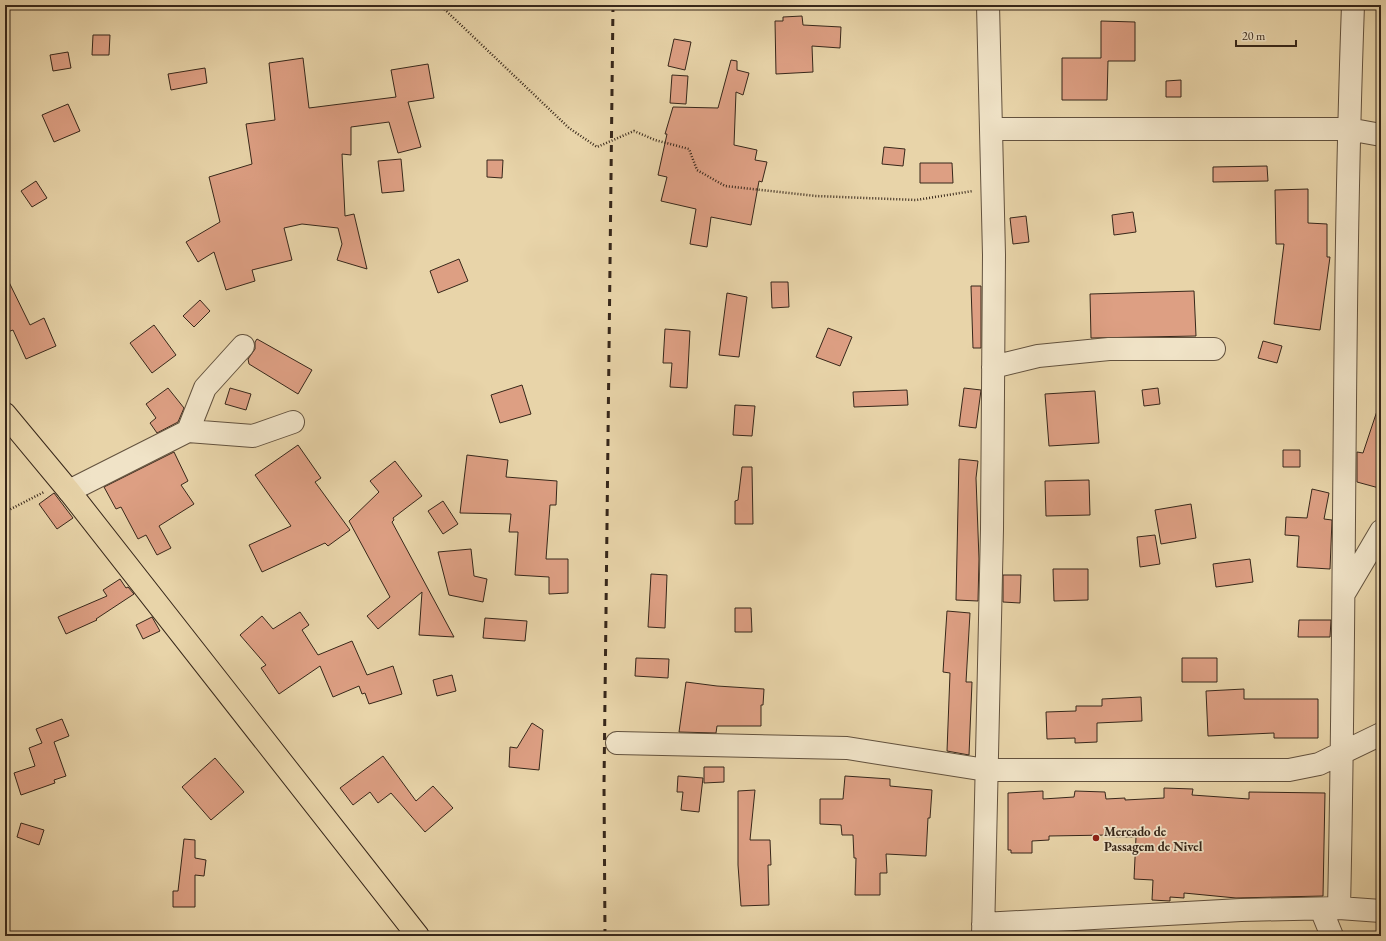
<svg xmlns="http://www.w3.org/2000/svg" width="1386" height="941" viewBox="0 0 1386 941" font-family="'EB Garamond',serif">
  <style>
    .building { fill: #dd9f83; stroke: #37271a }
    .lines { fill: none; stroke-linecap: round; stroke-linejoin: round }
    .minor-casing { stroke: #63523e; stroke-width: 24 }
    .major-casing { stroke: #37271a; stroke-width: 24 }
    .path { stroke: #37271a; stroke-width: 2.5; stroke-dasharray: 1 2; stroke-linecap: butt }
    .minor { stroke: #f0e3c7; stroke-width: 22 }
    .major { stroke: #e8d4a9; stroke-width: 22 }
    .rail { stroke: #37271a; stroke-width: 3; stroke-dasharray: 7 7; stroke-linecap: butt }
    .poi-dot { fill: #8f2418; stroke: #f0e3c7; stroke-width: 1.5 }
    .labels { text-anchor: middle; stroke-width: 3.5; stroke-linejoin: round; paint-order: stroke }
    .poi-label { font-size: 13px; font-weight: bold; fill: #37271a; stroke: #f0e3c7; text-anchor: start }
  </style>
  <rect width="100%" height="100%" fill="#e8d4a9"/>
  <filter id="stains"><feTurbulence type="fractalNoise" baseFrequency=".005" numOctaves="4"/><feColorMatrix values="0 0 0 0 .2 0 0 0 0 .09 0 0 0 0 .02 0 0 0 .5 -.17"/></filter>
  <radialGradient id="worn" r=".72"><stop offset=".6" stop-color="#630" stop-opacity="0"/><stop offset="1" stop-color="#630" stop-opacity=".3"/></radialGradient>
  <path class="building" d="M802,16L803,25L841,27L840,48L812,46L813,72L776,74L775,21H783V17Z
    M1101,21L1135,22V61H1108L1107,100H1062V58H1101Z
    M93,35H110L109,55H92Z
    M674,39L691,42L685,70L668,66Z
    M68,52L71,68L53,71L50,55Z
    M303,58L309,108L396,97L391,70L428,64L434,98L408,102L421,147L398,153L389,122L351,127V155L342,154L345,216L354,214L367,269L337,260L342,244L338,228L302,224L284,228L292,260L252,270L255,281L226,290L214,252L198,262L186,242L220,222L209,177L252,164L246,124L275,120L269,63Z
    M731,60L737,61V70L749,73L743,95L736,92L734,145L757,150L755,160L767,162L762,182L759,181L751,225L711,217L707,247L690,244L696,209L661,201L667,177L658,175L667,134H665L673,107L718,108Z
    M205,68L207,83L171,90L168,74Z
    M672,75L688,76L686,104L670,103Z
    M1181,80V97H1166V81Z
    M68,104L80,131L54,142L42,115Z
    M884,147L905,149L903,166L882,164Z
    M401,159L404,191L382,193L378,161Z
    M487,160H503L502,178L487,177Z
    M920,163H952L953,183H920Z
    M1267,166L1268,181L1213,182V167Z
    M36,181L47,198L32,207L21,191Z
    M1308,189V223L1327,224V257H1330L1320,330L1274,324L1284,244H1276L1275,190Z
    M1133,212L1136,232L1114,235L1112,215Z
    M1026,216L1029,242L1013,244L1010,218Z
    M459,259L468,281L438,293L430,271Z
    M5,274L30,325L44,318L56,346L26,359L13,330L5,333Z
    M771,282H788L789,307L772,308Z
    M971,286H981V348H973Z
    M1194,291L1196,336L1091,338L1090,294Z
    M727,293L747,297L739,357L719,355Z
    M200,300L210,311L194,327L183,316Z
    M154,325L176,355L152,373L130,343Z
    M828,328L852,337L840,366L816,357Z
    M665,329L690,331L687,388L670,387L672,363H663Z
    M257,339L312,370L298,394L249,364L248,359L255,349V342Z
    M1263,341L1282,346L1277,363L1258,358Z
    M522,385L531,414L500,423L491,395Z
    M168,388L184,408L178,422L157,433L150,423L156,418L146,404Z
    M230,388L251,394L246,410L225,404Z
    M964,388L981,390L976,428L959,426Z
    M1158,388L1160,404L1144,406L1142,390Z
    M907,390L908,405L854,407L853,392Z
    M1095,391L1099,443L1049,446L1045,394Z
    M735,405L755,406L752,436L733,435Z
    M1378,408H1381V479L1379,488L1357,482V452L1363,453Z
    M298,445L321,478L315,482L350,530L328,546L325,543L262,572L249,545L291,526L255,475Z
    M1283,450H1300V467H1283Z
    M174,452L188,481L181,485L194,504L159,526L171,548L157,555L146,535L138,539L121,507L116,509L104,487Z
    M467,455L508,460L506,477L557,481L556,505H550L546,559H568V593L549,594V577L515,575L518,533V532H509L511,514L460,513Z
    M959,459L978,461L976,478L979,559L978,601L956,600Z
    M395,461L422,496L393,518L394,520L392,522L454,637L419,635L422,592L378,629L367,616L390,597L349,521L379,492L370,481Z
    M742,467H752L753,524H735V501L738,500Z
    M1089,480L1090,515L1046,516L1045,481Z
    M1312,489L1329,493L1324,519L1332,520L1330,569L1297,567L1299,536L1285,535L1286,517L1307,518Z
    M54,493L73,518L57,529L39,504Z
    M443,501L458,524L443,534L428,511Z
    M1191,504L1196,538L1161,544L1155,510Z
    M1155,535L1160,564L1140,567L1137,537Z
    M471,549L474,576L487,579L483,602L449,595L438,552Z
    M1250,559L1253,582L1216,587L1213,564Z
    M1053,569H1088V600L1054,601Z
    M651,574L667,575L665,628L648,627Z
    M1003,575H1021L1020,603L1003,602Z
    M120,579L126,588L128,587L134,594L96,619L97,620L66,634L58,617L107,596L103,590Z
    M735,608H751L752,632H735Z
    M947,611L970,613L966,682H972L969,755L947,751L950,673L943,672Z
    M300,612L309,625L302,630L318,655L352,641L367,675L393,666L402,694L369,704L365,693L362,694L359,686L333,697L320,666L279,694L261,668L266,665L240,635L262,616L273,629Z
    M152,617L160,631L143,639L136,625Z
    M485,618L527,621L525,641L483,638Z
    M1299,620H1331L1330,637H1298Z
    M636,658L669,659L668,678L635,676Z
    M1182,658H1217V682H1182Z
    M452,675L456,691L437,696L433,680Z
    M686,682L717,686L764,689L763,705H761V726H717L716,733L679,732Z
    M1244,689V699H1318V738H1274V733L1208,736L1206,691Z
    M1141,697L1142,721L1097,723V742L1075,743V738L1047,739L1046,712L1076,711V706H1102V699Z
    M62,719L69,736L54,742L66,776L54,780L55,783L21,795L14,773L35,766L29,748L42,743L36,729Z
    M532,723L543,730L539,770L509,767L510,747L517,748Z
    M383,756L416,801L433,786L453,808L425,832L391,793L378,803L370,792L353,805L340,788Z
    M215,758L244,792L211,820L182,787Z
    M704,767H724V782L704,783Z
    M678,776L703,778L699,812L681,810L683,792H677Z
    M845,776L890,779V786L932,790L930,818H928L926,856L886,854L887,873H880V895H855L856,858H854L853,835H842L841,825L820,824V799H843Z
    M1164,788L1193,789L1192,795L1249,799V792L1325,793L1323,896L1236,898L1184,893V898L1170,897V901L1152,900L1153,880L1134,879L1136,837H1109V835L1049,836V840L1032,841V853H1011V850H1008V793L1043,791V799L1074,797L1075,791L1105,792L1106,799L1125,798V800L1164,798Z
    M755,790L750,840H770L771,865H768L769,905L741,906L738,865V791Z
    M21,823L44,830L39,845L17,837Z
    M184,839L195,840V858L206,860L204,876L195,875V907H173V891H178Z"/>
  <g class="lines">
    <defs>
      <path id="minor" d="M992,129H1348L1381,135
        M993,367L1038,356L1109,349H1214
        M188,431L205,388L243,346
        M69,491L188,431L253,436L293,422
        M1345,592L1381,531
        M617,743L847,748L986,770H1289L1319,764L1381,734
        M1339,908C1346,607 1342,306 1353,5
        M1321,909L1332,936
        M983,924L1241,910L1339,908L1381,911
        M983,936L992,529L994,255L988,5"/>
      <path id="major" d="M5,414L69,491L418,936"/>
    </defs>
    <use href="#minor" class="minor-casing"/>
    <use href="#major" class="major-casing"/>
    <path class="path" d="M440,5L569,128L597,147L634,131L655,140L689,149L697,170L725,186L816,196L916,200L973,191
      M5,512L44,492"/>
    <use href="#minor" class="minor"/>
    <use href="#major" class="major"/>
    <path class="rail" d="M605,936L604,785L613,5"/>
  </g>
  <circle class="poi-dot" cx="1096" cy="838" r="4"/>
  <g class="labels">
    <g class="poi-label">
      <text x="1104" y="836">Mercado de<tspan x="1104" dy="15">Passagem de Nivel</tspan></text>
    </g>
  </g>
  <rect width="1386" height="941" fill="none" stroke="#e8d4a9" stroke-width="20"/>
  <rect x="6" y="6" width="1374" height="929" fill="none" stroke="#37271a" stroke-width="2"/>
  <rect x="10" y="10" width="1366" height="921" fill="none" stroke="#37271a"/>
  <path d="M1236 40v6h60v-6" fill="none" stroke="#37271a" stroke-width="2"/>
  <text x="1242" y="40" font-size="12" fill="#37271a" stroke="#f0e3c7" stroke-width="3" paint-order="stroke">20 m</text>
  <rect width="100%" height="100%" filter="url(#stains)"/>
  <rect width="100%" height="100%" fill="url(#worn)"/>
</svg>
